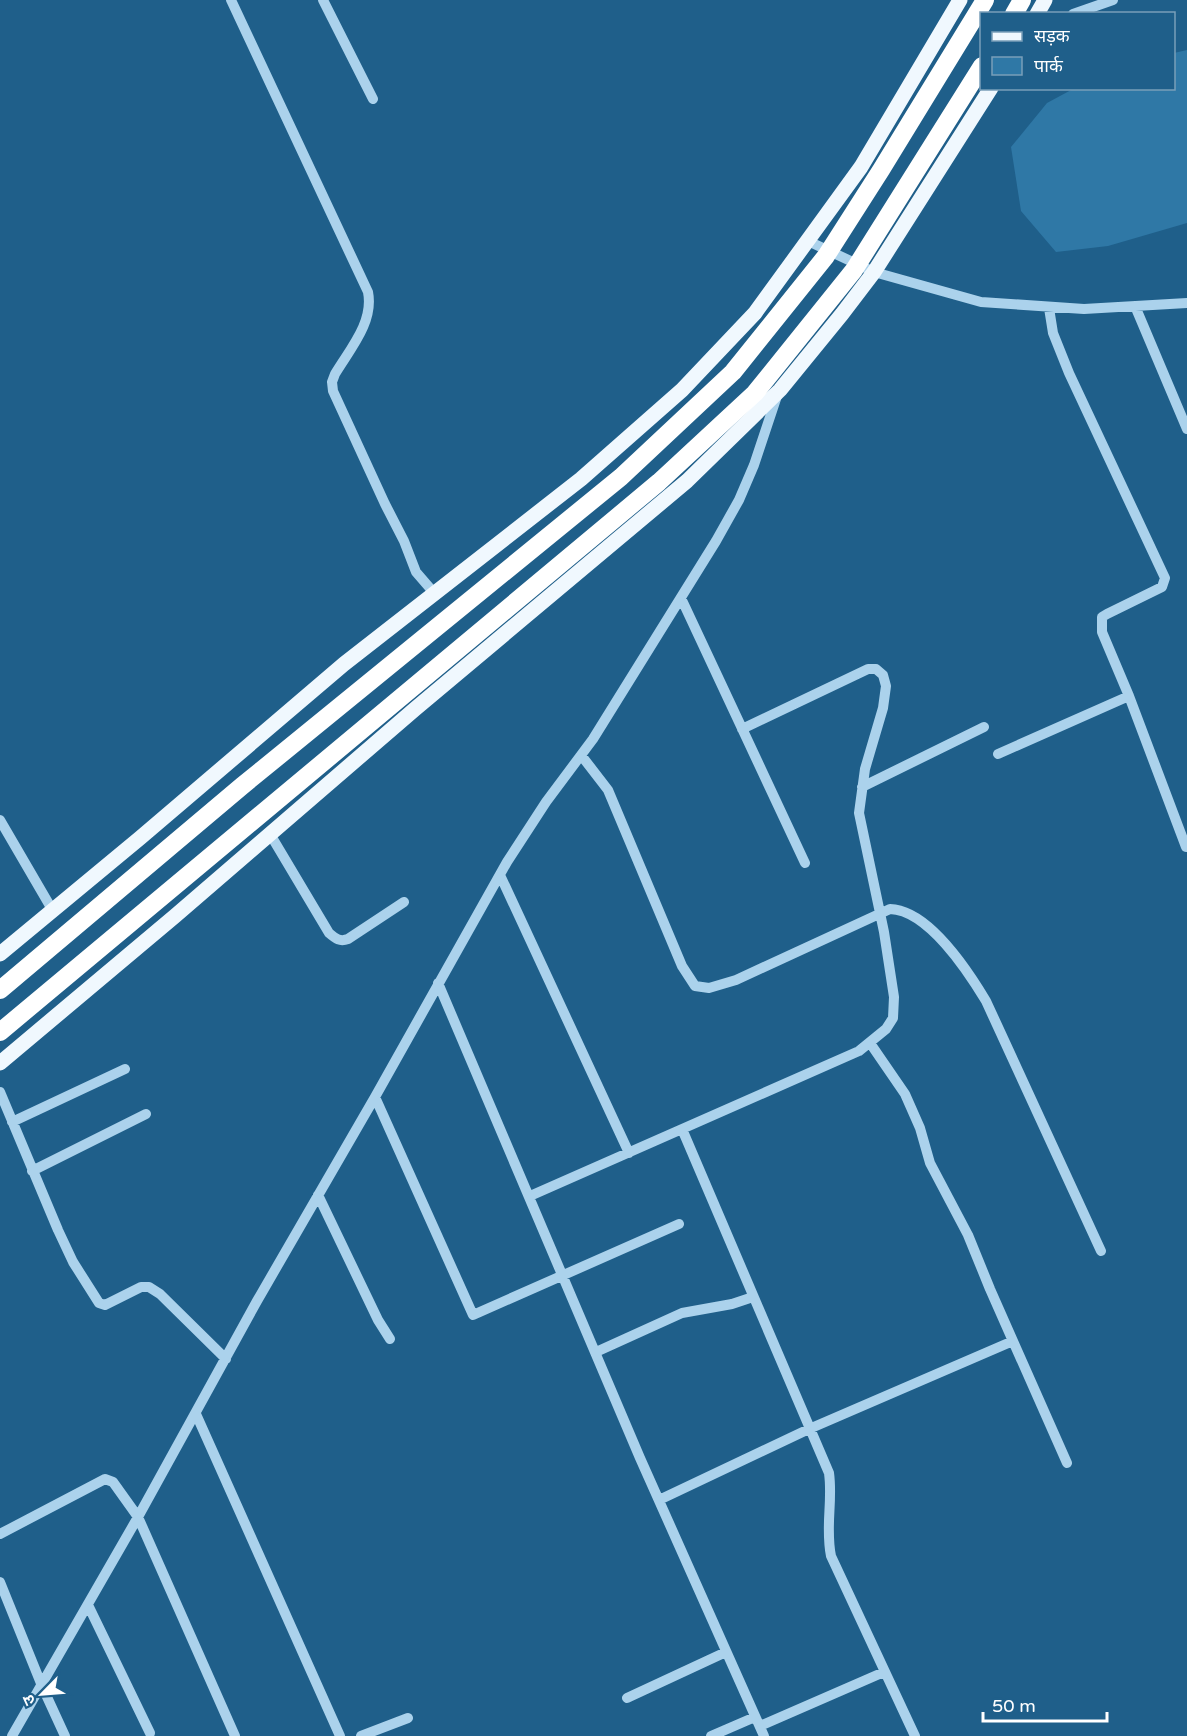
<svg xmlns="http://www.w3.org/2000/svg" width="1187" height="1736" viewBox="0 0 1187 1736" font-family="'Varela Round','Noto Sans Devanagari',sans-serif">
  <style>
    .green { fill: #2f78a6 }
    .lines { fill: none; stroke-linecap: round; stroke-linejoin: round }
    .minor { stroke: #abd2ec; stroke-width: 10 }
    .major { stroke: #f0f8fe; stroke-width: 15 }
    .highway { stroke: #fff; stroke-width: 18 }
    .highway-bridge { stroke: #fff; stroke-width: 18 }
  </style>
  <rect width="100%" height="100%" fill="#1f5f8a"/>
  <path class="green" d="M1187,50V223L1108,246L1056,252L1021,211L1011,147L1047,103L1073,89L1174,88V53Z"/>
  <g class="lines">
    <path class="minor" d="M231,0L368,292C374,322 350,349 335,374L332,382L333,391L385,504L404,541L416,572L435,594
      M323,0L373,99
      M1073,14L1113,0
      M808,241L874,272L981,302L1084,309L1187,303
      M1135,306L1187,429
      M1049,308L1053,333L1069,373L1165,578L1162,587L1107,614L1102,617V632L1129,696L1186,847
      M681,598L805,863
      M998,754L1129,696
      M581,755L608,790L682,966L695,986L709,988L736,980L890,909C928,910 968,971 986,1001L1101,1251
      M862,787L984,727
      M0,820L53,911
      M270,834L329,933C336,939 340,942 348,939L404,902
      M500,875L629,1153
      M438,983L640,1458L764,1736
      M870,1043L905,1094L920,1128L930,1163L968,1235L990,1289L1067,1463
      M0,1092L58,1230L73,1262L99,1303L105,1305L141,1287H149L160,1294L226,1359
      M375,1097L473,1315L679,1224
      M12,1122L125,1069
      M682,1129L829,1473C833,1501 825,1527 831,1556L915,1736
      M32,1171L146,1114
      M318,1195L378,1320L390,1339
      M530,1196L859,1051L886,1029L893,1018L894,997L884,932L859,813L865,769L883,708L886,686L883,675L876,669H868L742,729
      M596,1352L682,1313L732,1304L753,1297
      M196,1414L340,1736
      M659,1500L809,1429L1013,1341
      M0,1534L105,1479L113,1482L138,1517L235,1736
      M0,1582L42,1686L65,1736
      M88,1605L150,1733
      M627,1698L726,1652
      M760,1726L884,1672
      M12,1736L138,1517L257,1301L375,1097L507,862L546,802L593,739L716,541L739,500L754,465L778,393
      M361,1736L408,1718
      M711,1736L755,1717"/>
    <path class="major" d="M1037,14L1045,0
      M0,954L140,838L344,664L581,479L682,390L755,313L861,167L960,0
      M0,1063L175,916L415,709L687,481L780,390L842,314L874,272L991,88"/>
    <path class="highway" d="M1014,14L1022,0"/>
    <path class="highway-bridge" d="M0,990L242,786L621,477L733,372L826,256L881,170L985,0
      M0,1032L659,482L755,393L854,270L982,66"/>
  </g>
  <rect x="980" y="12" width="195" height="78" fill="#1f5f8a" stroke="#799fb9" stroke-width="1.5"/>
  <rect x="992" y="32" width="30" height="9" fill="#f0f8fe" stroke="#799fb9" stroke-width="1.5"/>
  <text x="1034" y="42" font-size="18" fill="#ffffff">सड़क</text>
  <rect x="992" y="57" width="30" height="18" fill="#2f78a6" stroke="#799fb9" stroke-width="1.5"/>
  <text x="1034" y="72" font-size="18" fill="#ffffff">पार्क</text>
  <g transform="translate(42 1694) rotate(245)" stroke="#1f5f8a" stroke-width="4.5" paint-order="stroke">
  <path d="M0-4.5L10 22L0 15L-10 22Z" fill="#ffffff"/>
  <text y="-9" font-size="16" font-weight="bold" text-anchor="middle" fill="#ffffff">उ</text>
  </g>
  <path d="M983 1712v9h124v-9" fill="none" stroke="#ffffff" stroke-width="3"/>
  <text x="992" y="1712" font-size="18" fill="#ffffff" stroke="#1f5f8a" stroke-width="4.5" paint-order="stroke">50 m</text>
</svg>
